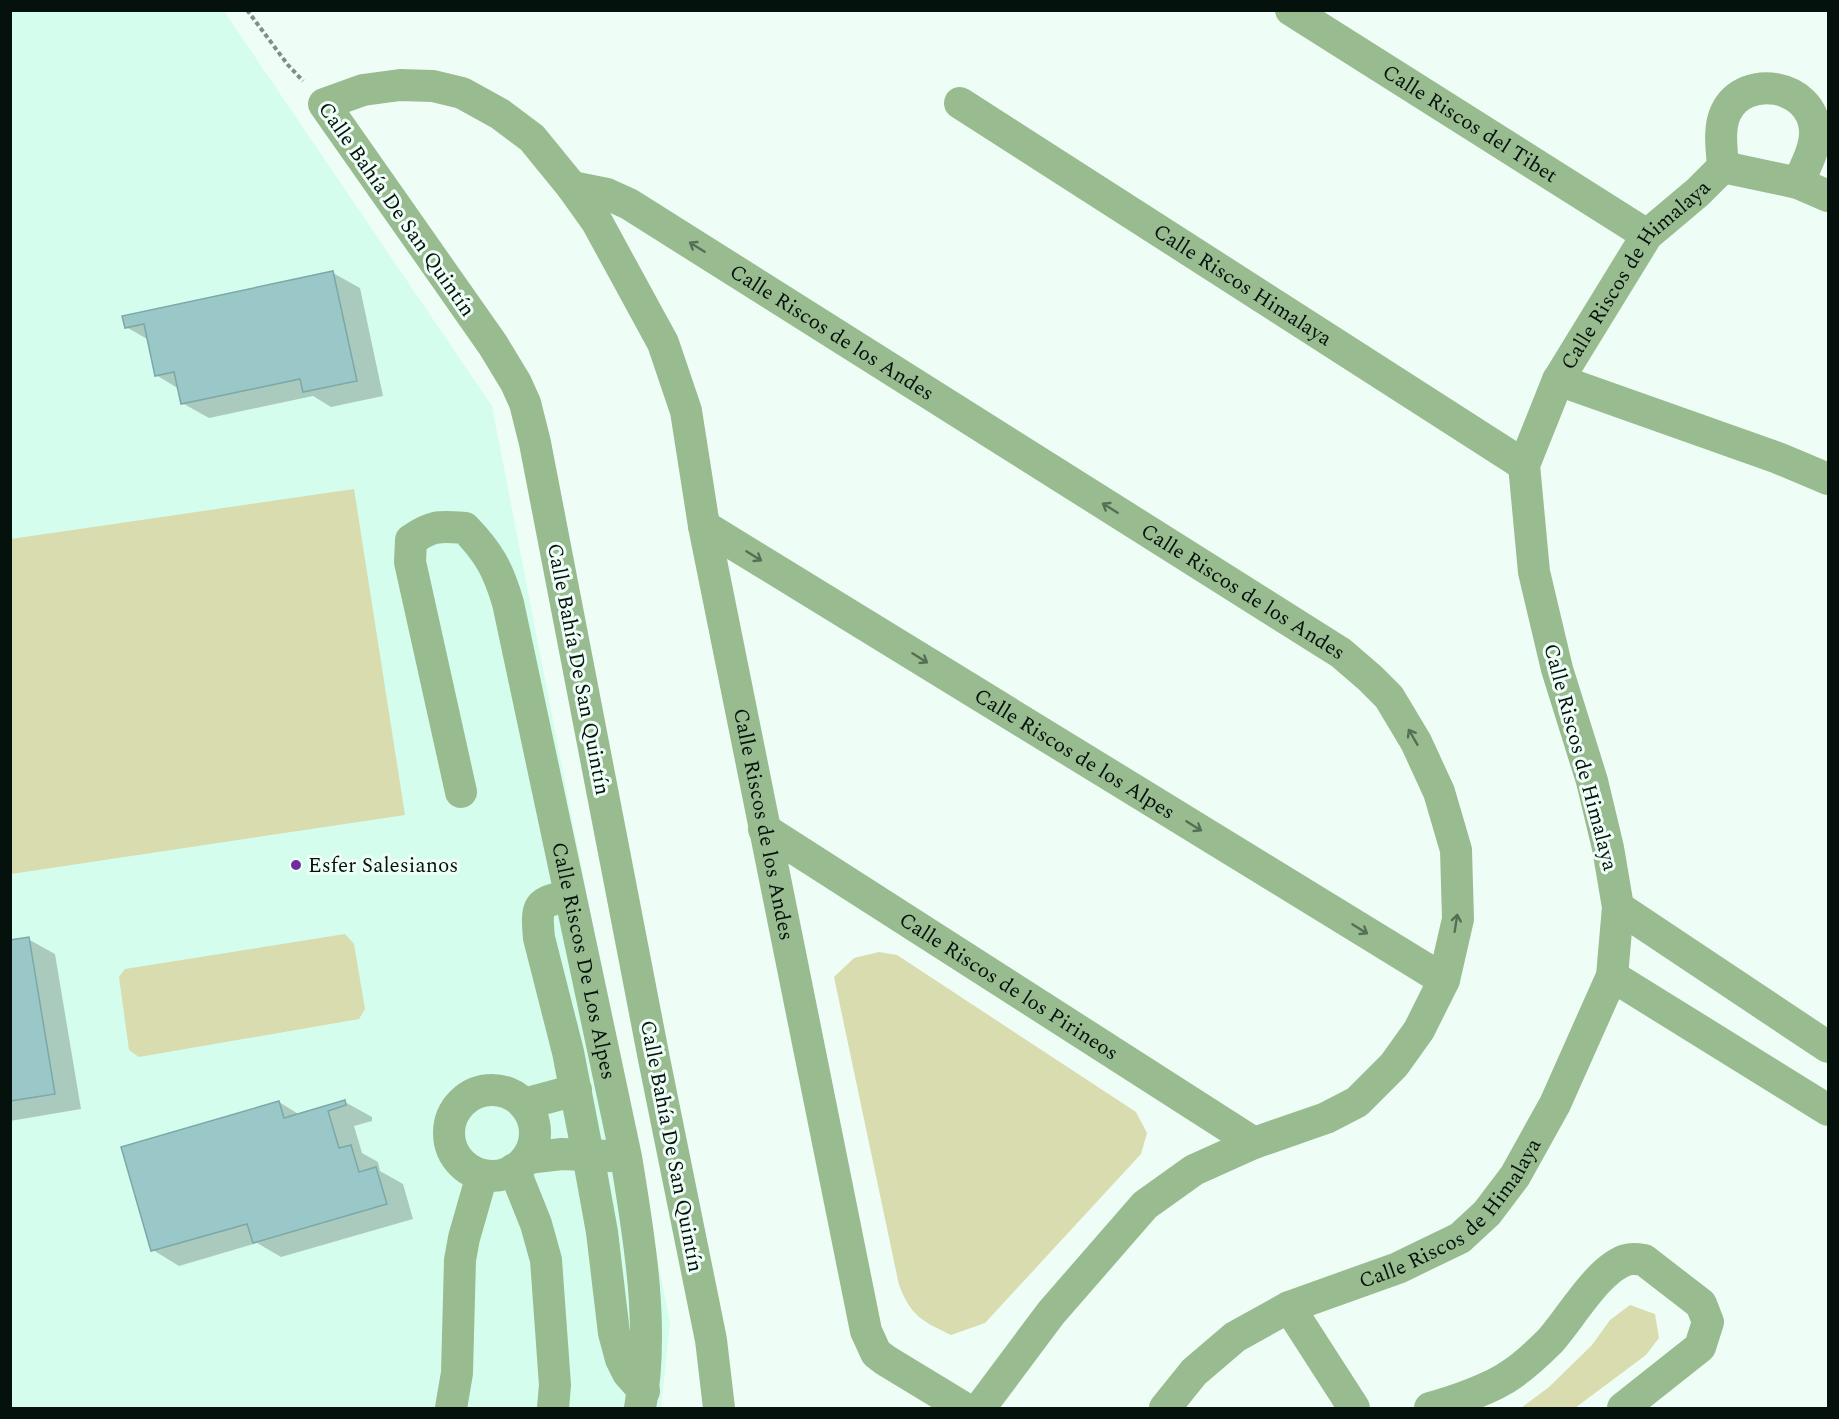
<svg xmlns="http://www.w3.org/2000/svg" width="1839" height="1419" viewBox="0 0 1839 1419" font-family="Spectral,serif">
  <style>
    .built { fill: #d5fded }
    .green { fill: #d8dcae }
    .shadow { fill: #0003 }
    .building { fill: #9ac7c7; stroke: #7ca8a8; stroke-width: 1.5 }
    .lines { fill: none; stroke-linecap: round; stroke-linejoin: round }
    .path { stroke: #808e88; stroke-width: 4; stroke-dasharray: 4.5 3; stroke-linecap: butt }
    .minor { stroke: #98bc90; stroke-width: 32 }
    .oneway { stroke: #556f55 }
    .poi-dot { fill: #732ca0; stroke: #eefef7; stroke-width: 2 }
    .labels { text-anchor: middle; stroke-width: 6; stroke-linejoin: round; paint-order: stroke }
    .street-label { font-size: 21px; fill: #04110c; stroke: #eefef7 }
    .poi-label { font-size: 21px; fill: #04110c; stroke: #eefef7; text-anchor: start }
  </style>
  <rect width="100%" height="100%" fill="#eefef7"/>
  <path class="built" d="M10,11H224L492,406L670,1323L661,1408H11Z"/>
  <path class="green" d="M354,489L405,815L11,874V539Z
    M345,934L354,944L365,1009L359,1019L139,1057L129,1050L119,977L125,969Z
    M879,952L897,955L1136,1112L1147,1133L1141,1154L985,1323L951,1335C922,1321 911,1316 899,1285L834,977L854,958Z
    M1630,1305L1655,1314L1659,1338L1646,1355L1575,1408H1521L1549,1387L1592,1345L1610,1320Z"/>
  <path class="shadow" d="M333,273L360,288L383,396L331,407L313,396L209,418L182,403L179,389L156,375L149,340L126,327Z
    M28,939L55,954L81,1109L10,1121V942Z
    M279,1102L300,1115L345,1102L372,1117V1121L354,1126L362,1153L378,1162L380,1171L403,1184L413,1219L281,1257L257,1243L179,1266L153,1250Z"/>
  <path class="building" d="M333,271L357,381L303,392L300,379L181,404L174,372L155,376L144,324L125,328L122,316Z
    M29,937L55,1094L10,1101V940Z
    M345,1100L346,1105L328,1111L339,1148L351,1145L359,1172L376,1167L387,1204L253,1243L247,1224L151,1251L121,1147L279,1101L284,1118Z"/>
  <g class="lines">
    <path class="path" d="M247,10L288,65L303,81"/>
    <g class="minor">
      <path id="s1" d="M1291,10L1647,235"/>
      <path id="s2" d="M960,103L1524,465"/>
      <path d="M1723,167C1722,150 1718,128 1726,112C1745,73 1812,84 1815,130C1816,148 1805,167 1798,183"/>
      <path d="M1723,167L1798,183L1828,196"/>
      <path id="s3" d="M572,187L607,194L629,204L1341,653L1370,678L1389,697L1416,742L1439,792L1456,850L1458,919L1444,980L1419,1030L1394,1065L1357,1102L1326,1118L1254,1143L1194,1170L1145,1205L1051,1313L980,1408"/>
      <path d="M1558,380L1778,458L1828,479"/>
      <path id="s4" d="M704,526L1444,980"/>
      <path id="s5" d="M461,792L410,562L411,540C433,525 439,526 465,528C489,553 498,569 508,603L626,1157C639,1236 655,1329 640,1408"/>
      <path id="s6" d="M764,829L1254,1143"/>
      <path d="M570,897C537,900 536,906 539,938L568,1052L588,1155L602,1232L614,1333L621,1359L628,1373L644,1391"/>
      <path d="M1618,907L1828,1047"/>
      <path d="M1612,976L1828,1110"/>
      <circle cx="492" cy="1133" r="43"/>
      <path d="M524,1104L576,1090"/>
      <path d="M527,1158L562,1154L610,1156"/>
      <path d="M514,1169L536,1224L546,1260L555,1385L553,1408"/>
      <path d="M1289,1307L1354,1408"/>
      <path d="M451,1408L457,1373L460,1260L464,1238L482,1175"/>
      <path id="s7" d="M719,1408L711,1340L654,1059L535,443L525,403L516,383L493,345L324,104L363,90L400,85L433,86L462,93L500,114L532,138L572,187L597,222L663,343L686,411L704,526L866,1331L876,1353L885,1360L964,1408"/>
      <path id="s8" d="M1165,1408L1194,1372L1235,1337L1289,1307L1398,1268L1460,1238L1487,1213L1515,1176L1555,1104L1612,976L1618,907L1608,848L1592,781L1557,669L1534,572L1524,465L1558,380L1647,235L1698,192L1723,167"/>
      <path d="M1430,1408C1453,1402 1493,1388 1512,1374C1525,1365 1539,1352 1550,1341C1570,1319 1598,1269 1626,1260C1632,1258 1638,1259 1644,1260L1701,1304L1708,1322L1700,1347L1623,1408"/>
    </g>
  </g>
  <defs><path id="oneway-shaft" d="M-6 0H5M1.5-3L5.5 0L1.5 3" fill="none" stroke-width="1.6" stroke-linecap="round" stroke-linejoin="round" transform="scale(1.5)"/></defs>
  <g class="oneway">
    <use href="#oneway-shaft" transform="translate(697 247) rotate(-148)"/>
    <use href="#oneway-shaft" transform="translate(1110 508) rotate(-148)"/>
    <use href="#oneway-shaft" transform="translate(754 556) rotate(32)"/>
    <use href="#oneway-shaft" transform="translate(920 658) rotate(32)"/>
    <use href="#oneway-shaft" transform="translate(1413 737) rotate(-120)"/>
    <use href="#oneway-shaft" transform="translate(1194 826) rotate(32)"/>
    <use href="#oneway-shaft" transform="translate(1456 923) rotate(-81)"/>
    <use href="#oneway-shaft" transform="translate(1360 929) rotate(32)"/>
  </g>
  <circle class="poi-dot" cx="296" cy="865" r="6"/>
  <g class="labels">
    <g class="street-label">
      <text dy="7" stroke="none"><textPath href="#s1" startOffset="212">Calle Riscos del Tibet</textPath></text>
      <text transform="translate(397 209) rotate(55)" y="7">Calle Bahía De San Quintín</text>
      <text dy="7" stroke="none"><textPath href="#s8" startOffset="1398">Calle Riscos de Himalaya</textPath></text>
      <text dy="7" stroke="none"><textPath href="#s2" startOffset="336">Calle Riscos Himalaya</textPath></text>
      <text dy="7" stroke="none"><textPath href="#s3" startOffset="300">Calle Riscos de los Andes</textPath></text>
      <text dy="7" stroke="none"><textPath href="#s3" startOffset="786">Calle Riscos de los Andes</textPath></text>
      <text transform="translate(579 669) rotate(79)" y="7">Calle Bahía De San Quintín</text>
      <text dy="7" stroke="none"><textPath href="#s4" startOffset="435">Calle Riscos de los Alpes</textPath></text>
      <text transform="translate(1581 757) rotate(75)" y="7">Calle Riscos de Himalaya</text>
      <text dy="7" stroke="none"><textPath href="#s7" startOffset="2346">Calle Riscos de los Andes</textPath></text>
      <text dy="7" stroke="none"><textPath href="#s5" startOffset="768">Calle Riscos De Los Alpes</textPath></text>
      <text dy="7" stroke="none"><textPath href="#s6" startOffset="291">Calle Riscos de los Pirineos</textPath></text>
      <text transform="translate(672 1146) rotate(79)" y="7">Calle Bahía De San Quintín</text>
      <text dy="7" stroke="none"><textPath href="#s8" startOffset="354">Calle Riscos de Himalaya</textPath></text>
    </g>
    <g class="poi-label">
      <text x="308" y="872">Esfer Salesianos</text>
    </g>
  </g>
  <rect width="1839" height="1419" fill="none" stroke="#04110c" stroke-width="24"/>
</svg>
